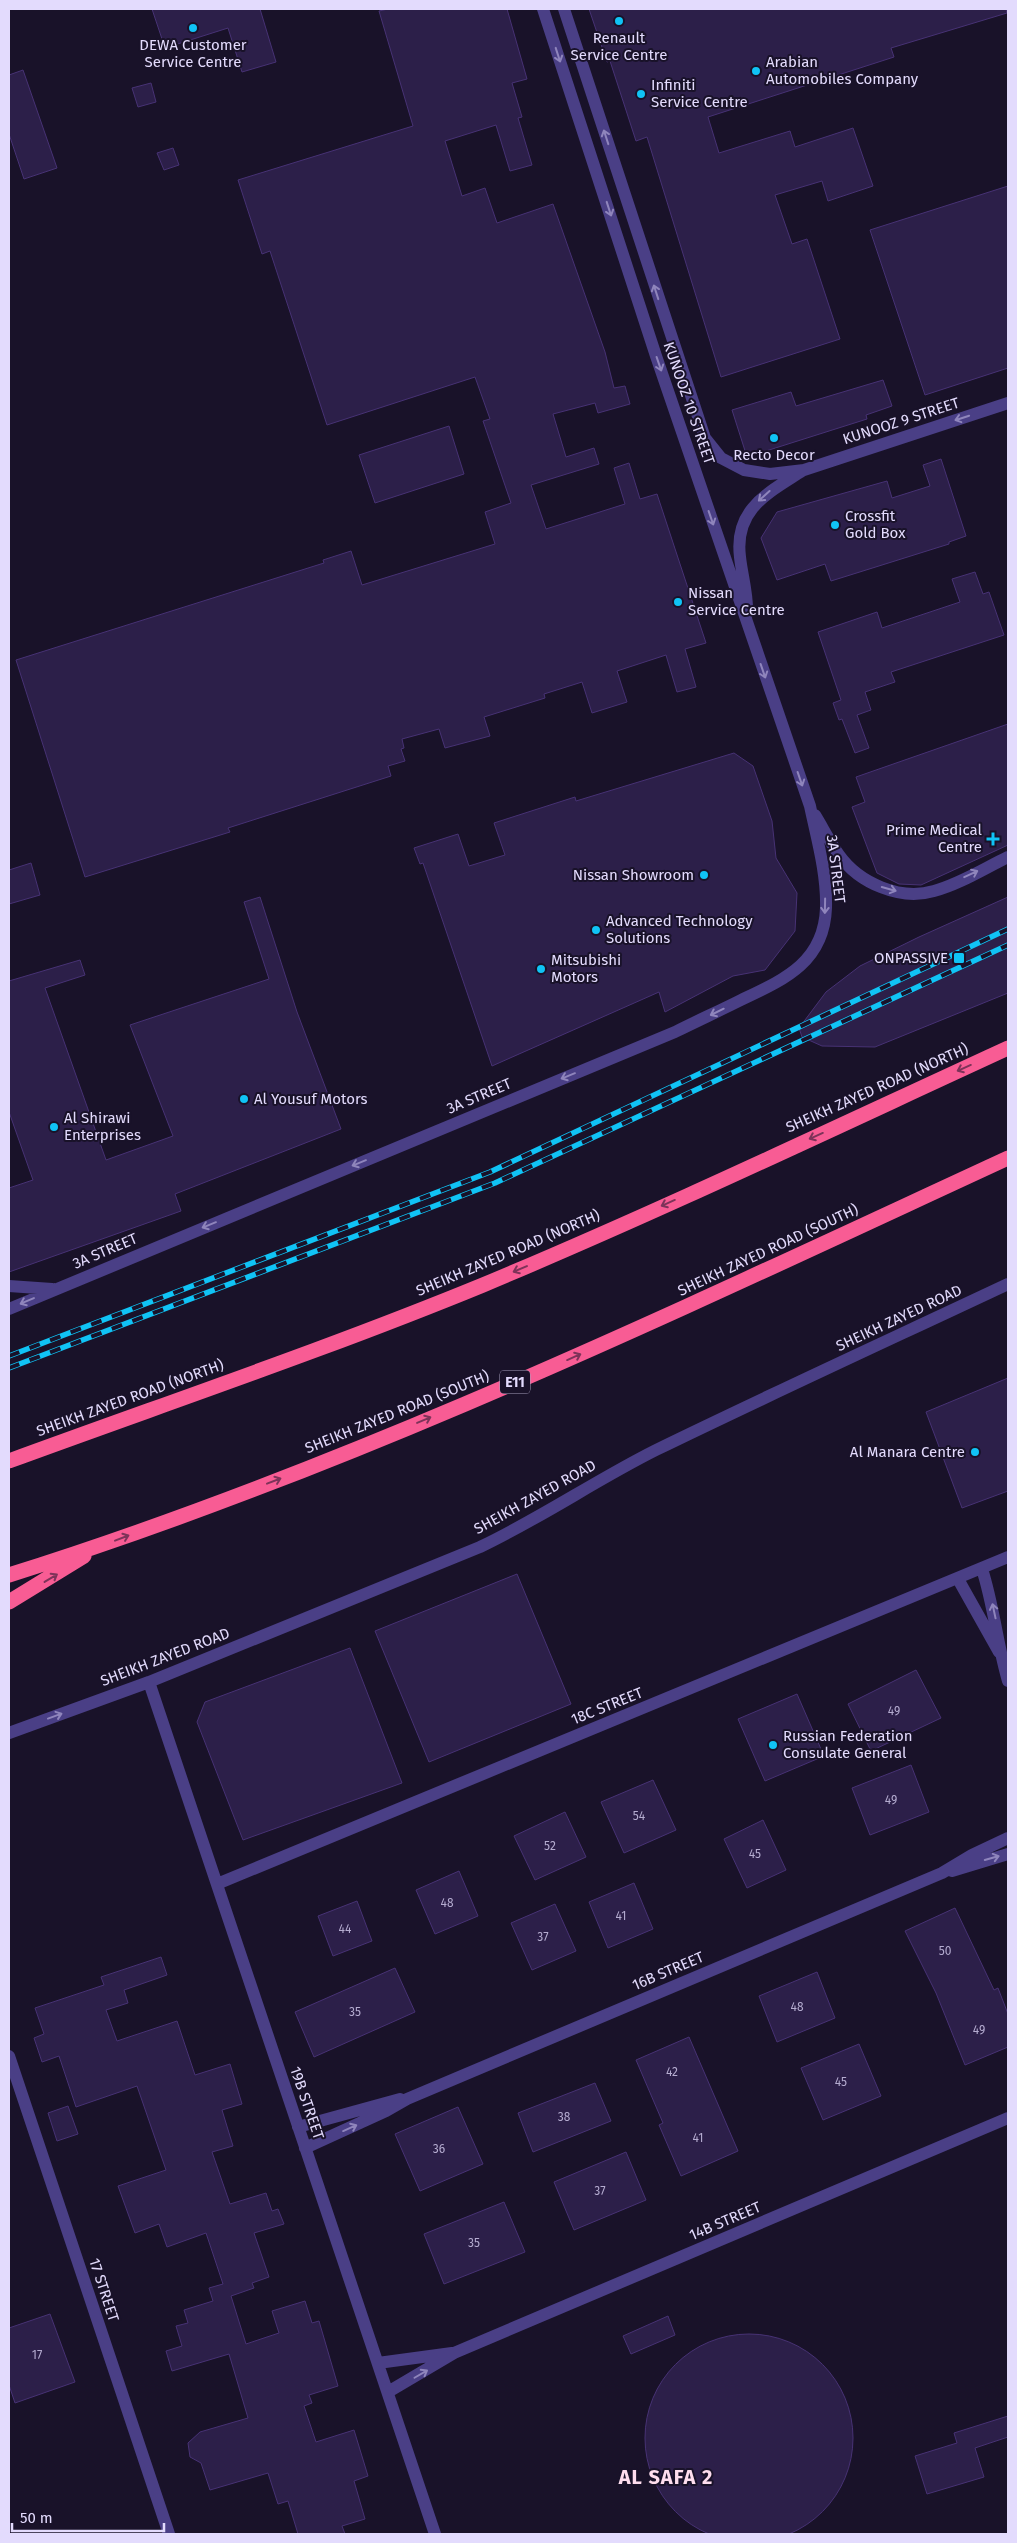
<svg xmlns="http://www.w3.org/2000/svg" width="1017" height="2543" viewBox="0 0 1017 2543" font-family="'Fira Sans',sans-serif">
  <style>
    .building { fill: #2c1f49; stroke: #473274 }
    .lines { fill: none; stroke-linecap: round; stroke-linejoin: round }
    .minor { stroke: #4a3f86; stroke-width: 12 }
    .tertiary { stroke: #4a3f86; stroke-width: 12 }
    .motorway { stroke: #f85c94; stroke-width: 15 }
    .rail-casing { stroke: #10c3f5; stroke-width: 5.5 }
    .rail { stroke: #191229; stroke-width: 4; stroke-dasharray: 11; stroke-linecap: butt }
    .oneway { stroke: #8f85bc }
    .oneway2 { stroke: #7d3359 }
    .poi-dot { fill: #10c3f5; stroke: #191229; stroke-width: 2 }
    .labels { text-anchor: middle; stroke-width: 4; stroke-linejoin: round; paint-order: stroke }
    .number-label { font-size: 12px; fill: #b5acd0 }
    .shield { fill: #191229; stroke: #a69fbd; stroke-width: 1 }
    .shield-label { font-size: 14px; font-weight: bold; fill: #e3dbfd }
    .poi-label { font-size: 15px; fill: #e3dbfd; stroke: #191229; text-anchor: start }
    .street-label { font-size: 15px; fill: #e3dbfd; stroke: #191229 }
    .district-label { font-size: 20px; font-weight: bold; letter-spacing: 1px; fill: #feddee; stroke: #191229 }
  </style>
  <rect width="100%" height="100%" fill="#191229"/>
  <path class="building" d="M152,9H260L276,62L242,72L228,28L165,48Z
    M388,9H507L527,79L512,83L522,117L518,118L532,165L510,171L496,125L445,141L462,196L485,188L497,223L553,204L605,352L614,388L625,386L630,404L598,413L595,403L553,414L566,457L594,448L599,464L531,485L546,529L625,504L614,468L629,463L640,499L657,494L706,643L685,649L696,687L677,692L666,655L617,671L627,702L592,713L582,682L544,694L545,698L484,717L490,736L445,748L439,729L402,739L404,748L401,749L405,761L388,766L391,776L228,828L230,832L85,877L16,660L324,563L323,560L351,551L362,585L495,544L485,512L511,503L483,421L490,419L475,377L327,425L270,251L262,254L238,180L413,126L379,11Z
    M589,9H1006L1007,13L891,48L894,57L708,117L719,153L790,131L795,147L853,128L873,186L828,201L822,181L775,195L792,244L807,239L840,339L721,377L647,137L636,141L610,61L607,62Z
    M23,70L57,168L24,179L9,134V75Z
    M151,83L156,102L138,107L132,88Z
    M173,148L179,165L164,170L157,153Z
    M1008,186V368L925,395L870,230Z
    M883,380L892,406L866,415L867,419L747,457L732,410L791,392L796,406Z
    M449,426L464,474L375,503L359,455Z
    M941,459L966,536L949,542V544L831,581L825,564L777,580L761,538L777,512L887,481L892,498L930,486L923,465Z
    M975,572L983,594L989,592L1004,635L891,672L895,682L865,692L871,710L857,715L869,748L855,753L842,719L839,720L833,703L841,700L818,632L877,612L882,628L960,602L952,579Z
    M1008,724V845L921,885L899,884L877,873L852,807L865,802L856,777Z
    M734,753L753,766L772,821L776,858L797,893L795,931L765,970L733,976L665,1012L659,992L492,1066L423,863L420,864L414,848L458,834L469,866L505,855L494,823L575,797L576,801Z
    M31,863L40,895L9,904V870Z
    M260,897L297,1012L341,1129L175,1194L181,1211L9,1272V1188L33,1180L9,1112V981L80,960L85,975L45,988L106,1160L173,1136L130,1025L269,979L244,902Z
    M1008,897V993L875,1047L822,1046L802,1037L799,1028L826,992L860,966L919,937Z
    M1008,1378V1491L962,1508L926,1412Z
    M517,1574L571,1704L429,1762L375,1631Z
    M350,1648L402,1783L243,1840L197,1722L205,1702Z
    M916,1670L941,1718L871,1751L848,1704Z
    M797,1694L824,1756L765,1781L738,1719Z
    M911,1765L929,1812L870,1835L852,1788Z
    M653,1780L676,1830L624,1853L601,1802Z
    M565,1812L586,1857L535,1880L514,1836Z
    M763,1820L786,1870L747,1888L724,1839Z
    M459,1871L478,1916L435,1934L416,1890Z
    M634,1883L653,1929L608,1948L589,1902Z
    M357,1901L372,1941L333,1956L318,1916Z
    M555,1904L576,1951L532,1970L511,1923Z
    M955,1908L994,1990L998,1988L1008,2014V2047L965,2065L936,1993L905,1931Z
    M161,1957L167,1975L124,1990L128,2003L106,2010L117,2041L177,2021L195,2075L230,2064L242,2104L222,2110L233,2146L212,2152L230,2204L266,2193L272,2211L278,2209L284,2224L254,2233L269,2277L252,2283L254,2288L231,2296L246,2344L279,2333L272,2311L305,2301L312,2323L319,2321L338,2386L309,2395L312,2403L304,2406L316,2442L354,2430L368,2476L354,2481L365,2519L342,2526L345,2534H298L288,2501L278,2504L268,2473L210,2490L201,2463L190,2457L188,2443L200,2432L248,2418L229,2354L172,2371L166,2351L182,2346L176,2326L188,2323L184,2310L213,2301L209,2288L223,2284L206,2233L167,2247L159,2224L135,2233L118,2186L166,2170L137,2086L76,2107L59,2056L42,2062L34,2038L44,2034L35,2008L104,1985L101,1977Z
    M395,1968L415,2012L314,2057L295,2012Z
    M817,1972L835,2018L777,2042L759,1996Z
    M689,2037L738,2151L681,2176L659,2125L663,2123L636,2060Z
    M859,2044L881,2096L823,2120L801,2068Z
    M595,2083L611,2121L533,2152L518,2113Z
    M68,2106L78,2134L57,2141L48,2113Z
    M458,2107L483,2164L420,2191L395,2134Z
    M626,2152L646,2200L574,2230L554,2182Z
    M504,2202L525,2252L444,2284L424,2234Z
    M50,2314L75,2382L15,2403L9,2385V2328Z
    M668,2316L675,2335L631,2354L623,2336Z
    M645 2438a104 104 0 1 1 208 0a104 104 0 1 1-208 0Z
    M1008,2416V2437L975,2448L984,2477L927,2494L915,2456L957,2443L954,2433Z"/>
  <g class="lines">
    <path class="minor" d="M982,1569C994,1606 997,1644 1008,1681
      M958,1579L999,1652
      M149,1682L435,2534
      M9,1733L149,1682L480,1547C541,1518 596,1480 656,1450C773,1393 891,1339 1008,1284
      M952,1871L1008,1854
      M217,1884L1008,1557
      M9,2056L169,2534
      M298,2127L400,2099
      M305,2148L386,2111L407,2099L942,1873L972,1855L1008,1838
      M378,2363L452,2353
      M388,2392L454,2353L1008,2118"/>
    <path class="tertiary" d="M564,9L705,438L721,458L744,470L770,474L804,470L1008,403
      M747,614C748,594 742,576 740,557C734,509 768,493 802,471
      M815,815C823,828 830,842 839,855C859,883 900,901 934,891C960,884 985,868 1008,857
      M9,1286L52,1289
      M9,1309L675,1032C697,1021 719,1011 741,1000C783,980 824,963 826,908C827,874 817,839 810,806L656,356L543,9"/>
    <path class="motorway" d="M9,1461C167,1403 327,1349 483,1285C660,1211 834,1128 1008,1048
      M9,1575C353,1467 681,1309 1008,1158
      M9,1602L84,1556"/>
    <defs>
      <path id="rail" d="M9,1356L490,1172L1008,929
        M9,1368L495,1183L1008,945"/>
    </defs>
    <use href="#rail" class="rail-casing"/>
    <use href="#rail" class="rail"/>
  </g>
  <defs><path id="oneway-shaft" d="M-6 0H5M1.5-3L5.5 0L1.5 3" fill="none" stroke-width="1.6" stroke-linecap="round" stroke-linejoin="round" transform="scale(1.25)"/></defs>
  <g class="oneway">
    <use href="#oneway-shaft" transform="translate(558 55) rotate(72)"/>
    <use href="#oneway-shaft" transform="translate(606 137) rotate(-108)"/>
    <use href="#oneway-shaft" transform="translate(609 209) rotate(72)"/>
    <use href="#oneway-shaft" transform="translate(656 292) rotate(-108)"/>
    <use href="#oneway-shaft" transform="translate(659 364) rotate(71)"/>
    <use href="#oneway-shaft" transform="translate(962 418) rotate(162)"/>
    <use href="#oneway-shaft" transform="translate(764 496) rotate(138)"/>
    <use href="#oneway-shaft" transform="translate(711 518) rotate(71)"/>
    <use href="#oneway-shaft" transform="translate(763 671) rotate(71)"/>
    <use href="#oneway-shaft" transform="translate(800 779) rotate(71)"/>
    <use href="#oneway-shaft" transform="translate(971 874) rotate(-25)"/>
    <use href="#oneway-shaft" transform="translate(889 889) rotate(16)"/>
    <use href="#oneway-shaft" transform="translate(825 906) rotate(91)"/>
    <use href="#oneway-shaft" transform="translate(717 1012) rotate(154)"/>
    <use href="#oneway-shaft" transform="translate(568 1076) rotate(158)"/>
    <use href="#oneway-shaft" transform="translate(359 1163) rotate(158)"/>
    <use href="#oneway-shaft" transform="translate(209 1225) rotate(158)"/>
    <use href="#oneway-shaft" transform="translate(27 1301) rotate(157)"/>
    <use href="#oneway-shaft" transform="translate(994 1611) rotate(-102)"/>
    <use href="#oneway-shaft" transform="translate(55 1716) rotate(-20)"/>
    <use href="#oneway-shaft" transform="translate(992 1858) rotate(-16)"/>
    <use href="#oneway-shaft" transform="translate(350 2128) rotate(-24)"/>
    <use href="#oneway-shaft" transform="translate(421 2374) rotate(-30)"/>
  </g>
  <g class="oneway2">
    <use href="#oneway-shaft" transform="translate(964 1068) rotate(156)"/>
    <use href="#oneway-shaft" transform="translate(816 1136) rotate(156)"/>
    <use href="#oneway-shaft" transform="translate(668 1203) rotate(156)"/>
    <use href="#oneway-shaft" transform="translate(520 1269) rotate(157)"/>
    <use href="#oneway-shaft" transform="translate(574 1357) rotate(-24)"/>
    <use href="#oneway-shaft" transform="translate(424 1420) rotate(-23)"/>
    <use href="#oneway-shaft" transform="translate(274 1481) rotate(-21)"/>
    <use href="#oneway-shaft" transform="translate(122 1538) rotate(-21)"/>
    <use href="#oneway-shaft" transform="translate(51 1578) rotate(-31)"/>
  </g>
  <g class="poi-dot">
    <circle cx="619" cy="21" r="5"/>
    <circle cx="193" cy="28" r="5"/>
    <circle cx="756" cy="71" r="5"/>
    <circle cx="641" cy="94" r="5"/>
    <circle cx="774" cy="438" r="5"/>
    <circle cx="835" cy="525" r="5"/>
    <circle cx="678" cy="602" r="5"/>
    <path d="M990.5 831.5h5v5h5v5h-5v5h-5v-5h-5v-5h5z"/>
    <circle cx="704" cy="875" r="5"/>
    <circle cx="596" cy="930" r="5"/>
    <rect x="953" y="952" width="12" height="12" rx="2.5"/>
    <circle cx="541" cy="969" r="5"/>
    <circle cx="244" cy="1099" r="5"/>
    <circle cx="54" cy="1127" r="5"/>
    <circle cx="975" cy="1452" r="5"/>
    <circle cx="773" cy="1745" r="5"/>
  </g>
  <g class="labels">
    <g class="number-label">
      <text x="894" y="1715">49</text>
      <text x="891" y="1804">49</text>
      <text x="639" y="1820">54</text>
      <text x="550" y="1850">52</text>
      <text x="755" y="1858">45</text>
      <text x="447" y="1907">48</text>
      <text x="621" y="1920">41</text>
      <text x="345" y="1933">44</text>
      <text x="543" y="1941">37</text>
      <text x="945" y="1955">50</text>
      <text x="797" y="2011">48</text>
      <text x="355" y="2016">35</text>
      <text x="979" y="2034">49</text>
      <text x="672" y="2076">42</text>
      <text x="841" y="2086">45</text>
      <text x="564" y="2121">38</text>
      <text x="698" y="2142">41</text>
      <text x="439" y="2153">36</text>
      <text x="600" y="2195">37</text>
      <text x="474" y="2247">35</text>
      <text x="37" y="2359">17</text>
    </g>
    <rect class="shield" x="500" y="1370.5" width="30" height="23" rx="4"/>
    <g class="shield-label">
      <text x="515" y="1387">E11</text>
    </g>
    <g class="poi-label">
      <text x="619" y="43" text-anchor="middle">Renault<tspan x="619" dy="17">Service Centre</tspan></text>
      <text x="193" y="50" text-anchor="middle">DEWA Customer<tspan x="193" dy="17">Service Centre</tspan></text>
      <text x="766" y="67">Arabian<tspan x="766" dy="17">Automobiles Company</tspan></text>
      <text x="651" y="90">Infiniti<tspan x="651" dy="17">Service Centre</tspan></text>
      <text x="774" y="460" text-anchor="middle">Recto Decor</text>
      <text x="845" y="521">Crossfit<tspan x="845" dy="17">Gold Box</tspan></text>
      <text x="688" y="598">Nissan<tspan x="688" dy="17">Service Centre</tspan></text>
      <text x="982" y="835" text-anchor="end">Prime Medical<tspan x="982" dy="17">Centre</tspan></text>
      <text x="694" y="880" text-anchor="end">Nissan Showroom</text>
      <text x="606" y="926">Advanced Technology<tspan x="606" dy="17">Solutions</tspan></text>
      <text x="948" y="963" text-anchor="end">ONPASSIVE</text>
      <text x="551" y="965">Mitsubishi<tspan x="551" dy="17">Motors</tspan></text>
      <text x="254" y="1104">Al Yousuf Motors</text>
      <text x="64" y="1123">Al Shirawi<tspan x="64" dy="17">Enterprises</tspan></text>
      <text x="965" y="1457" text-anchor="end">Al Manara Centre</text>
      <text x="783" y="1741">Russian Federation<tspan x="783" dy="17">Consulate General</tspan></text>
    </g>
    <g class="street-label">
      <text transform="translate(689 403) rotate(71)" y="5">KUNOOZ 10 STREET</text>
      <text transform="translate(901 421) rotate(-18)" y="5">KUNOOZ 9 STREET</text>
      <text transform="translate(836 869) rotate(83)" y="5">3A STREET</text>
      <text transform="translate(877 1088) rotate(-24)" y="5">SHEIKH ZAYED ROAD (NORTH)</text>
      <text transform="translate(479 1096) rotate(-23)" y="5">3A STREET</text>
      <text transform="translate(768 1250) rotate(-25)" y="5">SHEIKH ZAYED ROAD (SOUTH)</text>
      <text transform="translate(105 1251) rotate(-23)" y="5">3A STREET</text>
      <text transform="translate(508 1253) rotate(-23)" y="5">SHEIKH ZAYED ROAD (NORTH)</text>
      <text transform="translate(899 1318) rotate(-25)" y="5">SHEIKH ZAYED ROAD</text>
      <text transform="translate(130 1398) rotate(-20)" y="5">SHEIKH ZAYED ROAD (NORTH)</text>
      <text transform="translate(397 1412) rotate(-22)" y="5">SHEIKH ZAYED ROAD (SOUTH)</text>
      <text transform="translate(535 1497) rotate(-29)" y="5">SHEIKH ZAYED ROAD</text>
      <text transform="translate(165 1657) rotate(-21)" y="5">SHEIKH ZAYED ROAD</text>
      <text transform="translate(607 1706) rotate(-22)" y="5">18C STREET</text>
      <text transform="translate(668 1971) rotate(-23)" y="5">16B STREET</text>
      <text transform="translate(307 2103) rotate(71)" y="5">19B STREET</text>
      <text transform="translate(725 2221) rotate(-23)" y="5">14B STREET</text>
      <text transform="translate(104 2290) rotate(72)" y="5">17 STREET</text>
    </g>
    <g class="district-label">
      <text x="666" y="2484">AL SAFA 2</text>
    </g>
  </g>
  <rect width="1017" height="2543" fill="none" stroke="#e3dbfd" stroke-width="20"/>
  <path d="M12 2523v8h152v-8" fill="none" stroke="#e3dbfd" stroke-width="2.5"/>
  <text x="20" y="2523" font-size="15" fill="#e3dbfd" stroke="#191229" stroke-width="4" paint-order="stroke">50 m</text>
</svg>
